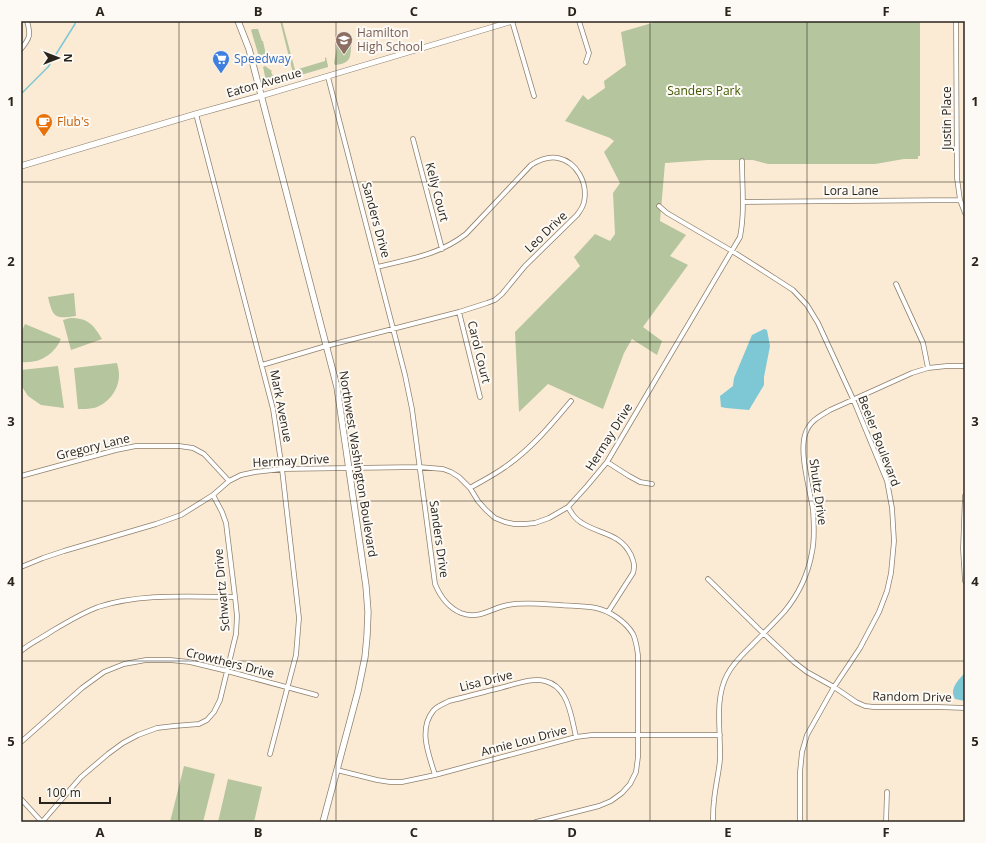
<svg xmlns="http://www.w3.org/2000/svg" width="986" height="843" viewBox="0 0 986 843" font-family="'Open Sans',sans-serif">
  <style>
    .green { fill: #b5c59e }
    .water { fill: #7dc8d4 }
    .lines { fill: none; stroke-linecap: round; stroke-linejoin: round }
    .stream { stroke: #7dc8d4; stroke-width: 1.5 }
    .minor-casing { stroke: #8f816d; stroke-width: 5.5 }
    .tertiary-casing { stroke: #8f816d; stroke-width: 6 }
    .secondary-casing { stroke: #8f816d; stroke-width: 7 }
    .minor { stroke: #fff; stroke-width: 4 }
    .tertiary { stroke: #fff; stroke-width: 5 }
    .secondary { stroke: #fff; stroke-width: 5.5 }
    .grid { fill: none; stroke: #2a251c; stroke-width: 1; stroke-opacity: 0.55 }
    .labels { text-anchor: middle; stroke-width: 4; stroke-linejoin: round; paint-order: stroke }
    .education-label { font-size: 12px; fill: #785e54; stroke: #fdfaf5; text-anchor: start }
    .shop-label { font-size: 12px; fill: #366cbe; stroke: #fdfaf5; text-anchor: start }
    .street-label { font-size: 12px; fill: #2a251c; stroke: #fdfaf5 }
    .park-label { font-size: 12px; fill: #415802; stroke: #fdfaf5 }
    .food-label { font-size: 12px; fill: #c56008; stroke: #fdfaf5; text-anchor: start }
    .neatline { fill: none; stroke: #2a251c; stroke-width: 1.5 }
    .grid-label { font-size: 13px; text-anchor: middle; font-weight: bold; fill: #2a251c }
  </style>
  <rect width="100%" height="100%" fill="#fbebd5"/>
  <path class="green" d="M280,21H282L295,70L325,61V58L326,57L328,66V67L294,77Z
    M653,21H920V156H918V159H904L875,164H768L753,160H708L665,163L660,221L686,235L670,256L688,265L643,327L662,341L657,355L632,339L624,353L603,409L548,384L519,412L515,332L580,266L574,257L595,234L610,241L615,234L613,193L620,183L604,152L614,141L610,138L565,121L583,95L588,100L605,88L604,81L626,65L621,32L652,23Z
    M253,29H258L262,41H263C264,48 269,58 260,60L251,30Z
    M340,35L353,38C348,53 356,63 335,65L334,63L339,36Z
    M265,66L272,71L271,72L274,78L290,74L292,73L293,78L272,84C264,82 265,73 263,67Z
    M74,293L76,316C55,319 53,318 48,297Z
    M70,318C88,318 93,324 102,339L71,350L63,320Z
    M25,324L61,339C54,355 39,364 21,362V333Z
    M117,363C118,367 119,371 119,375C119,390 108,404 94,408C89,409 83,409 78,409L74,368Z
    M58,366L64,408L41,405L28,396L21,385V370Z
    M184,766L215,774L203,822H170Z
    M228,779L262,787L254,822H218Z"/>
  <path class="water" d="M764,329L767,330L770,346L764,377V385L749,410L726,408L721,407L720,396L733,386L734,378L752,335Z
    M965,673V701L955,699C949,689 958,680 965,673Z"/>
  <g class="lines">
    <path class="stream" d="M21,94L48,67L75,24V21"/>
    <defs>
      <path id="minor" d="M512,21L534,96
        M579,21L589,53L586,62
        M956,21L957,178L960,200L965,213
        M21,49C30,38 31,35 27,21
        M328,77L405,375L412,409L435,584C440,596 447,607 461,613C479,620 491,608 508,605C525,602 542,604 560,605C571,606 585,606 596,608C610,611 626,622 633,634C636,640 637,648 638,655V757L636,772L630,784L622,793L611,801L599,806L536,822
        M196,114L273,409L282,469L299,618L296,655L270,754
        M413,139L442,249
        M743,202L960,200
        M659,206L667,213L732,251L776,279L793,290L807,305L818,323L853,399L887,481L892,508L894,541L891,573L887,591L879,612L860,648L834,687L807,735L802,752L800,772V822
        M896,284L923,343L928,368
        M459,312L480,397
        M262,365L326,346L459,312L487,303L495,300L502,294L525,266L577,215C580,211 583,207 584,202C588,183 577,162 558,158C548,156 539,160 531,165L466,234C439,255 410,259 377,267
        M607,462L629,476L640,482L652,484
        M21,476L116,450L136,446H179L193,448L204,454L229,481
        M470,488C482,481 494,475 505,467C531,449 551,425 571,401
        M965,496L963,549L965,581
        M568,507C572,514 575,519 582,523C601,535 620,533 631,555C634,562 635,566 633,573L608,612
        M21,567L43,558L64,551L156,524L181,515L213,495L229,481L241,475L255,472L282,469L419,467L443,469L451,472L459,477L470,488L478,501L486,510L495,518L505,522L514,524H525L535,523L549,518L568,507L587,486L607,462L740,237C745,212 742,186 742,161
        M708,579L763,633L794,662L807,672L834,687L856,702L865,706L874,707H938L965,708
        M21,651C30,643 42,638 52,631C67,622 82,613 98,607C142,593 189,597 235,597
        M21,742L82,688L104,672L124,664L146,660H170L190,662L227,671L316,695
        M337,770L377,780L390,782H402L435,775L576,737L592,735H720
        M435,775C429,755 418,730 433,711C437,706 444,704 449,701C466,697 483,692 500,688C513,685 532,677 545,681C553,683 560,689 564,696C571,708 573,724 576,737
        M21,799L42,822
        M42,822L81,777L108,754L123,743L138,735L157,728L174,726L199,724L207,720L214,712L220,700L236,634L237,616L235,597L226,523L222,512L213,495
        M713,822C713,815 713,808 714,801C715,787 719,773 720,759C721,731 714,700 727,675C733,663 743,654 752,645C763,634 774,623 784,612C799,594 808,575 812,552C815,538 814,524 813,510C810,489 798,451 806,432C810,421 820,416 830,410L912,373L928,368L947,366H965
        M886,822L887,792"/>
      <path id="tertiary" d="M261,96L513,21"/>
      <path id="secondary" d="M238,21L249,49L337,387L366,586L368,612L367,636L365,657L358,691L323,822
        M21,166L196,114L261,96"/>
    </defs>
    <use href="#minor" class="minor-casing"/>
    <use href="#tertiary" class="tertiary-casing"/>
    <use href="#secondary" class="secondary-casing"/>
    <use href="#minor" class="minor"/>
    <use href="#tertiary" class="tertiary"/>
    <use href="#secondary" class="secondary"/>
  </g>
  <path class="grid" d="M179,21V822M336,21V822M493,21V822M650,21V822M807,21V822M21,182H965M21,342H965M21,501H965M21,661H965"/>
  <defs>
    <symbol id="school-pin" viewBox="-11 -11 22 30"><path d="M0 17L-7.5 6A9.5 9.5 0 1 1 7.5 6Z" fill="#8d6e63" stroke="#fdfaf5"/><path d="M0-5L7-2L0 1L-7-2ZM-4 1L0 2.5L4 1V4Q0 6-4 4Z" fill="#fff"/></symbol>
    <symbol id="supermarket-pin" viewBox="-11 -11 22 30"><path d="M0 17L-7.5 6A9.5 9.5 0 1 1 7.5 6Z" fill="#3f7fe0" stroke="#fdfaf5"/><path d="M-6-5.5h2.5l.6 2H6L4.5 2H-2.5L-4.4-4H-6ZM-1.5 3.2a1.3 1.3 0 1 0 .1 0ZM3 3.2a1.3 1.3 0 1 0 .1 0Z" fill="#fff"/></symbol>
    <symbol id="cafe-pin" viewBox="-11 -11 22 30"><path d="M0 17L-7.5 6A9.5 9.5 0 1 1 7.5 6Z" fill="#e8710a" stroke="#fdfaf5"/><path d="M-5.5-4.5H6V0H3Q3 3.5 0 3.5H-2.5Q-5.5 3.5-5.5 0ZM3-3.2v2h1.7v-2ZM-6 4.5H4V6H-6Z" fill="#fff"/></symbol>
  </defs>
  <g fill-rule="evenodd">
    <use href="#school-pin" x="334" y="30" width="20" height="27"/>
    <use href="#supermarket-pin" x="211" y="49" width="20" height="27"/>
    <use href="#cafe-pin" x="34" y="112" width="20" height="27"/>
  </g>
  <g class="labels">
    <g class="education-label">
      <text x="357" y="37">Hamilton<tspan x="357" dy="14">High School</tspan></text>
    </g>
    <g class="shop-label">
      <text x="234" y="63">Speedway</text>
    </g>
    <g class="street-label">
      <text transform="translate(264 83) rotate(-16)" y="4">Eaton Avenue</text>
      <text transform="translate(947 118) rotate(-90)" y="4">Justin Place</text>
      <text x="851" y="195">Lora Lane</text>
      <text transform="translate(437 192) rotate(75)" y="4">Kelly Court</text>
      <text transform="translate(376 220) rotate(75)" y="4">Sanders Drive</text>
      <text transform="translate(546 232) rotate(-44)" y="4">Leo Drive</text>
      <text transform="translate(479 352) rotate(76)" y="4">Carol Court</text>
      <text transform="translate(281 406) rotate(79)" y="4">Mark Avenue</text>
      <text transform="translate(609 437) rotate(-58)" y="4">Hermay Drive</text>
      <text transform="translate(879 441) rotate(69)" y="4">Beeler Boulevard</text>
      <text transform="translate(93 447) rotate(-14)" y="4">Gregory Lane</text>
      <text transform="translate(291 461) rotate(-3)" y="4">Hermay Drive</text>
      <text transform="translate(358 464) rotate(81)" y="4">Northwest Washington Boulevard</text>
      <text transform="translate(818 492) rotate(82)" y="4">Shultz Drive</text>
      <text transform="translate(439 539) rotate(82)" y="4">Sanders Drive</text>
      <text transform="translate(222 590) rotate(-95)" y="4">Schwartz Drive</text>
      <text transform="translate(230 663) rotate(14)" y="4">Crowthers Drive</text>
      <text transform="translate(486 681) rotate(-14)" y="4">Lisa Drive</text>
      <text transform="translate(912 697) rotate(1)" y="4">Random Drive</text>
      <text transform="translate(524 741) rotate(-15)" y="4">Annie Lou Drive</text>
    </g>
    <g class="park-label">
      <text x="704" y="95">Sanders Park</text>
    </g>
    <g class="food-label">
      <text x="57" y="126">Flub's</text>
    </g>
  </g>
  <rect width="986" height="843" fill="none" stroke="#fdfaf5" stroke-width="44"/>
  <g transform="translate(58 58) rotate(90)" stroke="#fdfaf5" stroke-width="3" paint-order="stroke">
  <path d="M0-3L7 15L0 10L-7 15Z" fill="#2a251c"/>
  <text y="-6" font-size="11" font-weight="bold" text-anchor="middle" fill="#2a251c">N</text>
  </g>
  <path d="M40 797v6h70v-6" fill="none" stroke="#2a251c" stroke-width="2"/>
  <text x="46" y="797" font-size="12" fill="#2a251c" stroke="#fdfaf5" stroke-width="3" paint-order="stroke">100 m</text>
  <rect x="22" y="22" width="942" height="799" class="neatline"/>
  <g class="grid-label">
    <text x="100" y="16">A</text>
    <text x="258" y="16">B</text>
    <text x="414" y="16">C</text>
    <text x="572" y="16">D</text>
    <text x="728" y="16">E</text>
    <text x="886" y="16">F</text>
    <text x="11" y="106">1</text>
    <text x="975" y="106">1</text>
    <text x="11" y="266">2</text>
    <text x="975" y="266">2</text>
    <text x="11" y="426">3</text>
    <text x="975" y="426">3</text>
    <text x="11" y="586">4</text>
    <text x="975" y="586">4</text>
    <text x="11" y="746">5</text>
    <text x="975" y="746">5</text>
    <text x="100" y="837">A</text>
    <text x="258" y="837">B</text>
    <text x="414" y="837">C</text>
    <text x="572" y="837">D</text>
    <text x="728" y="837">E</text>
    <text x="886" y="837">F</text>
  </g>
</svg>
